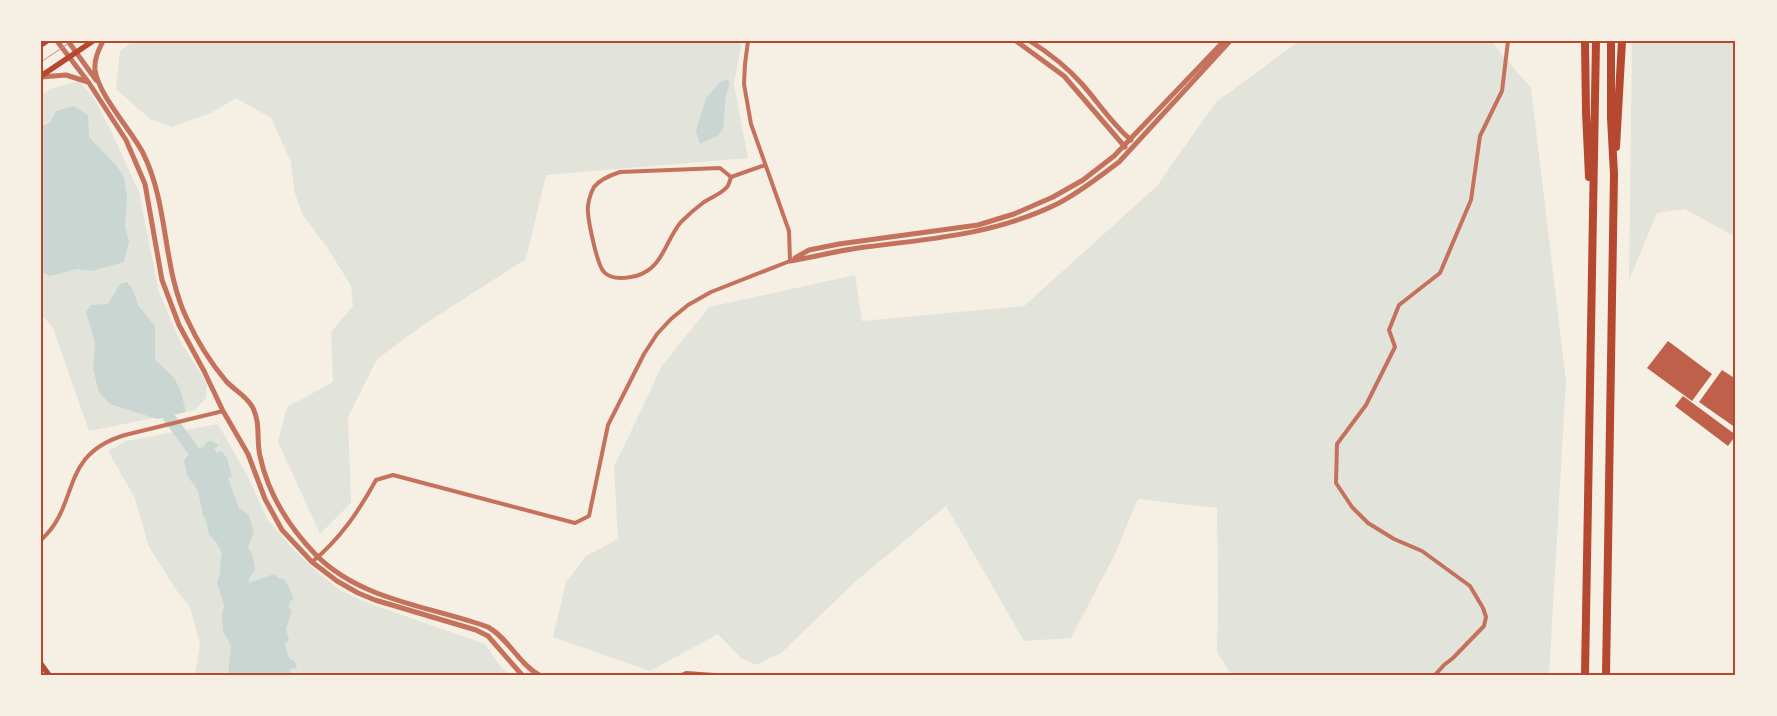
<svg xmlns="http://www.w3.org/2000/svg" width="1777" height="716" viewBox="0 0 1777 716" font-family="Georgia,serif">
  <style>
    .green { fill: #e2e4dc }
    .water { fill: #c9d6d2 }
    .lines { fill: none; stroke-linecap: round; stroke-linejoin: round }
    .river { stroke: #c9d6d2; stroke-width: 12 }
    .building { fill: #bf614a }
    .minor { stroke: #c5725c; stroke-width: 4 }
    .tertiary { stroke: #c5725c; stroke-width: 5 }
    .secondary { stroke: #b5482f; stroke-width: 5.5 }
    .motorway { stroke: #b5482f; stroke-width: 8 }
    .tram { stroke: #cf8b77; stroke-width: 1 }
    .neatline { fill: none; stroke: #b5482f; stroke-width: 2 }
  </style>
  <rect width="100%" height="100%" fill="#f6efe4"/>
  <path class="green" d="M133,41H742L734,84L748,158L546,175L526,259L426,323L377,359L348,417L351,503L320,534L278,442L287,407L333,382L331,332L353,306L351,286L329,250L302,214L294,190L291,162L271,118L236,98L211,113L172,127L150,119L116,89L120,51Z
    M1299,41H1491L1531,88L1566,381L1549,675H1232L1217,653L1218,598L1217,508L1138,499L1115,554L1071,638L1024,641L946,506L855,582L781,653L756,665L741,658L718,634L650,671L553,637L566,582L586,556L618,539L614,467L662,366L709,307L855,275L862,321L1024,306L1157,186L1215,103Z
    M1632,41H1736V237L1685,209L1657,213L1629,280Z
    M79,81L95,100L113,135L139,192L159,292L180,341L207,383L206,398L195,410L89,431L53,328L41,314V95L53,88Z
    M218,424L247,475L268,520L293,549L317,572L340,590L365,602L485,644L500,666L510,675H195L200,644L190,607L177,591L149,547L135,498L108,451L126,441Z"/>
  <path class="water" d="M727,80L730,82L726,96L723,128L719,135L700,144L696,131L706,98L721,81Z
    M74,106L88,115L89,137L115,164L124,177L127,197L125,227L129,241L124,262L92,271L77,269L50,276L41,272V126L50,123L56,111Z
    M127,282L133,290L138,305L155,326V360C161,366 168,371 173,377C181,387 183,400 186,412L157,419L110,404L99,392L93,369L95,343L86,312L91,305L108,304L120,284Z
    M210,441L218,444L217,447L214,448L217,453L221,451L227,458L232,477L228,478L239,508L248,514L254,531L248,547L253,556L255,569L249,579V583L274,574L278,578L284,579L289,587L294,600L290,601L289,608L292,610L286,629L289,640L285,643L287,653L290,659L294,661L297,666L296,668L290,669V671L294,675H228L231,646L223,631L222,616L224,605L217,582C223,569 218,566 222,554L217,543L209,535L206,520L203,516L198,491L187,475L184,461L192,449L203,447L206,443Z"/>
  <g class="lines">
    <path class="river" d="M168,416L192,449"/>
  </g>
  <path class="building" d="M1668,341L1712,374L1692,401L1647,368Z
    M1722,370L1736,379V428L1699,402Z
    M1683,396L1736,435L1728,446L1675,406Z
    M686,671L715,673V675H676Z"/>
  <g class="lines">
    <path class="minor" d="M720,168L731,177C730,180 729,185 727,187C721,194 712,197 704,202C696,208 688,215 681,222C668,237 664,260 647,271C636,278 613,282 604,272C597,265 589,224 588,213C587,205 590,194 594,187C600,179 611,175 620,172Z
      M731,177L765,165
      M41,540C81,504 58,455 125,435L223,411
      M312,562C340,539 359,511 376,480L393,475L575,523L589,516L608,425L644,354L657,334L671,319L688,305L711,292L790,261L789,231L751,124L744,84L745,64L748,41
      M1435,675L1444,665L1453,658L1484,626L1486,617L1483,608L1470,586L1422,551L1394,539L1368,523L1352,507L1336,483L1337,444L1366,405L1395,347L1389,330L1399,305L1440,273L1471,200L1480,136L1502,91L1508,41"/>
    <path class="tertiary" d="M57,41L89,83L126,140L145,184L162,280L179,325L204,371L223,411L248,454L265,499L282,530L312,562L337,581L358,593L375,600L476,630L488,636L522,675
      M68,41L96,80
      M103,41C98,51 94,60 95,70C98,94 131,130 143,153C169,205 162,267 187,319C197,341 210,362 226,381C234,390 247,396 253,408C261,425 256,439 260,456C268,494 290,528 316,555C362,601 430,606 488,627C509,639 518,663 539,675
      M1016,41L1064,76L1125,147
      M1030,41C1049,53 1067,67 1082,84C1098,102 1112,124 1131,140
      M41,77L66,75L88,82
      M795,258L809,250L839,244L978,225L1014,214L1053,197L1083,180L1114,156L1224,41
      M790,261C815,257 840,250 865,247C931,239 996,234 1057,204C1079,193 1099,177 1119,162L1230,41"/>
    <path class="secondary" d="M41,45L47,41
      M41,76L93,41
      M41,664L49,675"/>
    <path class="motorway" d="M1585,41L1586,112L1589,177
      M1616,147L1622,41
      M1585,675L1596,41
      M1606,675L1614,174L1611,118V41"/>
    <path class="tram" d="M41,62L72,41
      M41,674L42,675"/>
  </g>
  <rect width="1777" height="716" fill="none" stroke="#f6efe4" stroke-width="85"/>
  <rect x="42" y="42" width="1692" height="632" class="neatline"/>
</svg>
